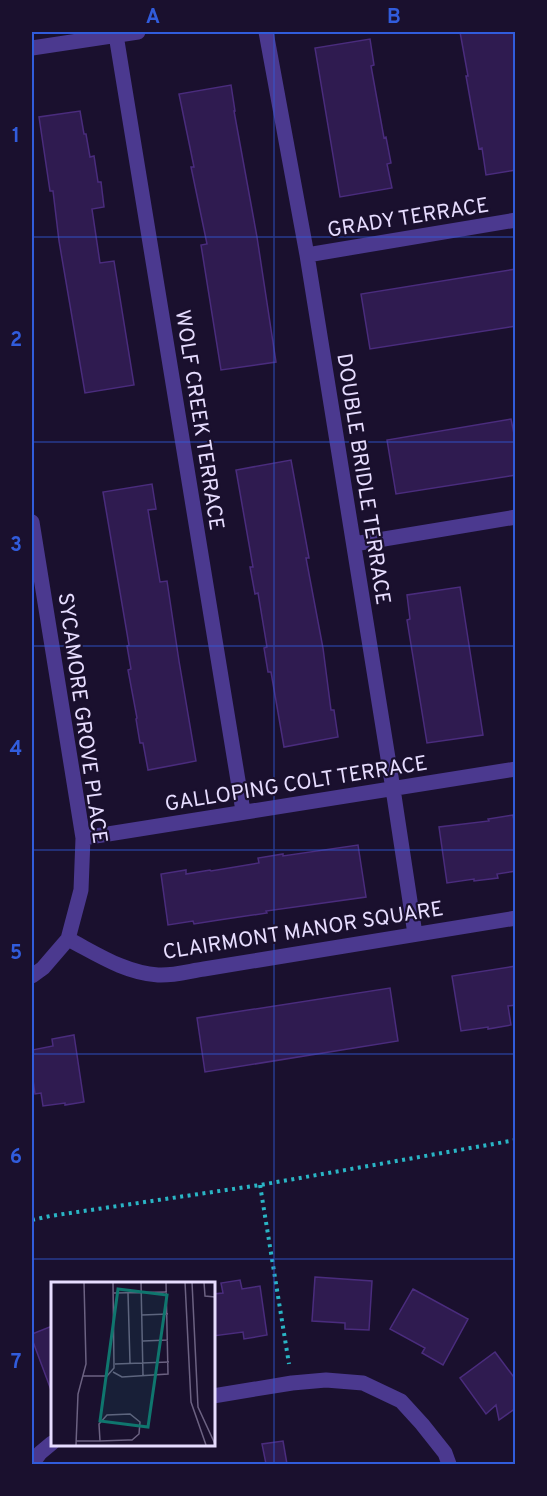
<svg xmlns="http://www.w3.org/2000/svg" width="547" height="1496" viewBox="0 0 547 1496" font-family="Overpass,sans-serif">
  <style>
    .building { fill: #2f1b50; stroke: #4a2c7d; stroke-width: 1.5 }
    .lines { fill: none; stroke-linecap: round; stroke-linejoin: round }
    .path { stroke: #2ab5c5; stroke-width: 4; stroke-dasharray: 3 4.5; stroke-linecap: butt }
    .minor { stroke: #4b398f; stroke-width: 15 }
    .grid { fill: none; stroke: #315cdc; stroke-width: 1.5; stroke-opacity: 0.55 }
    .labels { text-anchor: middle; stroke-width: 4.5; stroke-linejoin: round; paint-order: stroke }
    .street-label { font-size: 21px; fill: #e7ddff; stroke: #1a102e }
    .inset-road { fill: none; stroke: #6c6282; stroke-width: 1.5 }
    .view { fill: #0f766e; fill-opacity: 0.15; stroke: #0f766e; stroke-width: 3 }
    .inset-edge { fill: none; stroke: #e7ddff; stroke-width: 3 }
    .neatline { fill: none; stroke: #315cdc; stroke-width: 2 }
    .grid-label { font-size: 20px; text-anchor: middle; font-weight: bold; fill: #315cdc }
  </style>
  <rect width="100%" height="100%" fill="#1a102e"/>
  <path class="building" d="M460,32H516V170L486,175L482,148L479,149L466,76H468Z
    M370,39L374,65L371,66L384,138L386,137L391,163L387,164L392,188L340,197L315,48Z
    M231,85L235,111H234L257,237L276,362L221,370L201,245L207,244L191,167H194L179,94Z
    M80,111L84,134H86L90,157L94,156L98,182H101L104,207L92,209L100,263L114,261L134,385L85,393L59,241L53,191H50L39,117Z
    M516,269V326L370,349L361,294Z
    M511,419L516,444V475L396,494L387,440Z
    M291,460L309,558H306L323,648L331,710H334L338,737L284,747L271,672H268L264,648L267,647L258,593L255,594L250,567H253L236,470Z
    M152,484L156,509L148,510L160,582L167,581L179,661L196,761L148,770L143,743H140L136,719L137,718L128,670L131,669L127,646L129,645L103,492Z
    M460,587L483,735L427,743L407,620L410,619L407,595Z
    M513,815L516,831V871L497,874L498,878L474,881V879L447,883L439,827L489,821L488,819Z
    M358,845L366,897L266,911L267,913L219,920L194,924L193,921L168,925L161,874L186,870V874L210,870L211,871L259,863L258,858L283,854V856Z
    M516,966V1005L508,1006L511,1025L488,1029V1027L461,1031L452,976Z
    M390,988L398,1041L205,1072L197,1018Z
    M74,1035L84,1102L65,1105V1103L43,1106L41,1093L35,1094L32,1073V1050L53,1046L52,1039Z
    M315,1277L372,1281L369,1330L345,1329V1323L312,1321Z
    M240,1280L242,1289L260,1286L267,1335L244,1339L243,1332L213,1336V1294L223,1293L221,1283Z
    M413,1289L468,1319L443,1365L422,1353L425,1348L390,1329Z
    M52,1326V1389L51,1390L32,1339V1334Z
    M495,1352L516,1380V1408L499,1420L496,1405L486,1414L460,1378Z
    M283,1441L287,1464H266L262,1444Z"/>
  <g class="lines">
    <path class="path" d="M260,1185L289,1364
      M32,1220L50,1216L260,1185L516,1140"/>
    <path class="minor" d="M266,32L307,255L393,789L415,934
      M116,35L243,811
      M32,48L138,32
      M307,255L516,220
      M32,522L83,838L81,890L68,939L43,968L32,976
      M354,544L516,517
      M83,838L516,769
      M68,939C97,954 125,973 158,975C173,976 190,971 204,969L516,918
      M213,1396L292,1383L326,1380L363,1383L401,1401L422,1424L445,1453L449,1464
      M32,1464L40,1453L52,1443"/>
  </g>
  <path class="grid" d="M274,32V1464M32,237H516M32,442H516M32,646H516M32,850H516M32,1054H516M32,1259H516"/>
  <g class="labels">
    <g class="street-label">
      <text transform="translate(408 217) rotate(-9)" y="7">GRADY TERRACE</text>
      <text transform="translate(200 420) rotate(81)" y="7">WOLF CREEK TERRACE</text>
      <text transform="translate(364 479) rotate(81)" y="7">DOUBLE BRIDLE TERRACE</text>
      <text transform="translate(83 718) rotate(82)" y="7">SYCAMORE GROVE PLACE</text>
      <text transform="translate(296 783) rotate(-9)" y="7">GALLOPING COLT TERRACE</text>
      <text transform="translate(303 930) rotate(-9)" y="7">CLAIRMONT MANOR SQUARE</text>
    </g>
  </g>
  <g transform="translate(51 1282)">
    <rect width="164" height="164" fill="#1a102e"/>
    <path class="inset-road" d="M90,0L92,94M134,0L140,120L155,163M141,0L147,125L164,162M153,0L154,14L164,15M63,11L116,10M77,11L79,81M91,33L117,32M92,59L117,58M64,82L118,80M62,90L71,95L117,92L115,0M32,94H56L63,86L62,0M25,159H49L77,158H81L88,152L89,140L79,132L56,133L48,142L49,159M25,163L27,112L35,82L33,0"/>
    <path class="view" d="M67,7L116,13L97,145L49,139Z"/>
    <rect width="164" height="164" class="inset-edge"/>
  </g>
  <rect width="547" height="1496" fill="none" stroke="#1a102e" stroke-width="66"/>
  <rect x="33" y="33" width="481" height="1430" class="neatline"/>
  <g class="grid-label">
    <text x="153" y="23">A</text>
    <text x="394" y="23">B</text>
    <text x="16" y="142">1</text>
    <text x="16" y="346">2</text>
    <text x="16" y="551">3</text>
    <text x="16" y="755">4</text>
    <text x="16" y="959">5</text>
    <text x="16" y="1163">6</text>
    <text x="16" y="1368">7</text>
  </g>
</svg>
